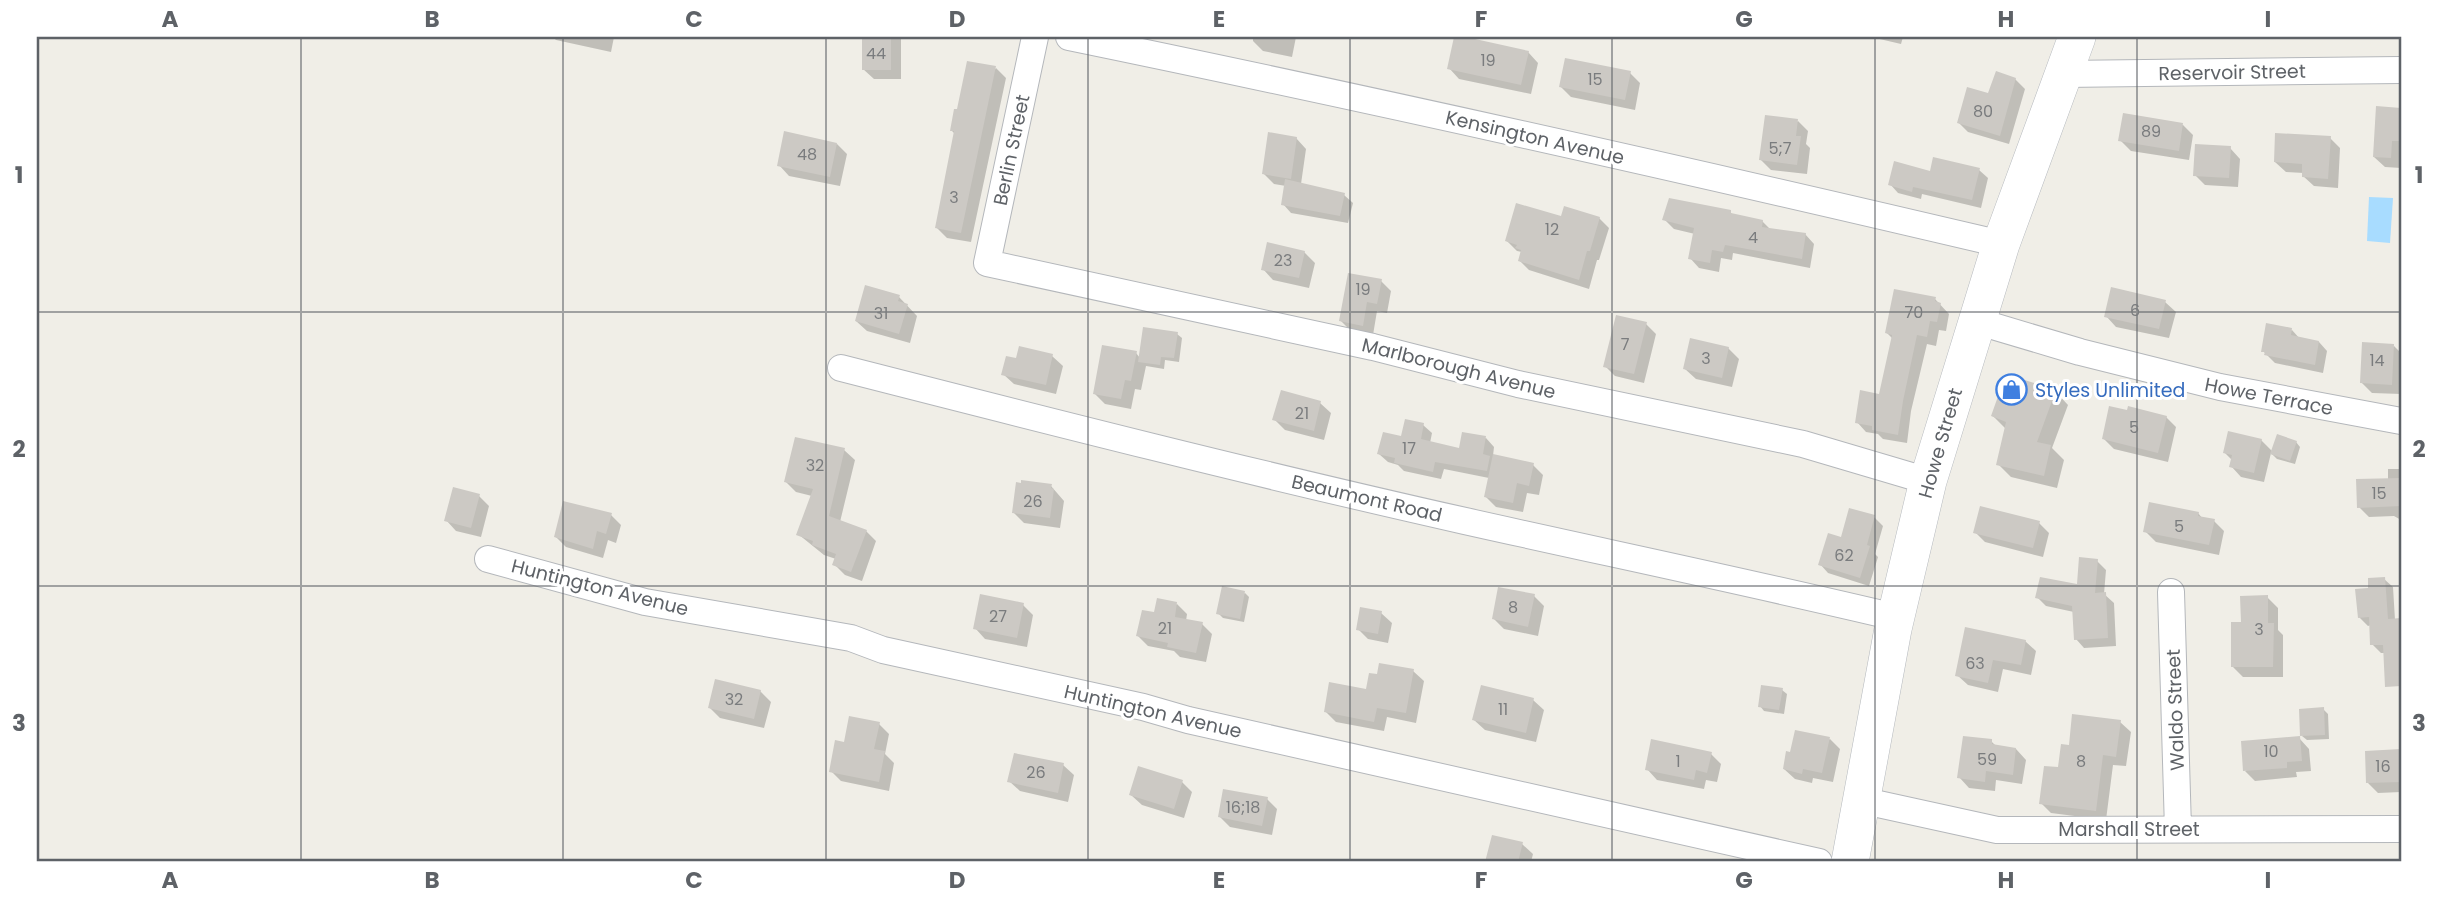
<svg xmlns="http://www.w3.org/2000/svg" width="2438" height="899" viewBox="0 0 2438 899" font-family="Poppins,sans-serif">
  <style>
    .water { fill: #a8dcff }
    .shadow { fill: #0003 }
    .building { fill: #ccc9c4 }
    .lines { fill: none; stroke-linecap: round; stroke-linejoin: round }
    .street-casing { stroke: #b4b7bb; stroke-width: 28 }
    .secondary-casing { stroke: #b5b9be; stroke-width: 38 }
    .street { stroke: #fff; stroke-width: 26 }
    .secondary { stroke: #fff; stroke-width: 37 }
    .grid { fill: none; stroke: #5e6267; stroke-width: 2; stroke-opacity: 0.55 }
    .labels { text-anchor: middle; stroke-width: 6; stroke-linejoin: round; paint-order: stroke }
    .number-label { font-size: 16px; fill: #7a7c7e }
    .street-label { font-size: 19px; fill: #5e6267; stroke: #fff }
    .shop-label { font-size: 19px; fill: #366cbe; stroke: #fff; text-anchor: start }
    .neatline { fill: none; stroke: #5e6267; stroke-width: 2.5 }
    .grid-label { font-size: 23px; text-anchor: middle; font-weight: bold; fill: #5e6267 }
  </style>
  <rect width="100%" height="100%" fill="#f0eee7"/>
  <path class="water" d="M2369,197L2393,198L2390,243L2367,241Z"/>
  <path class="shadow" d="M553,37H614L611,52L556,40Z
    M864,37H901V79H874L863,69Z
    M1253,37H1296L1292,57L1263,51L1253,41Z
    M1456,37L1528,52L1538,63L1531,94L1459,79L1449,68Z
    M1871,37H1903L1901,44Z
    M996,68L1006,78L971,242L947,238L936,227L955,134L951,130Z
    M1630,73L1640,83L1635,110L1571,97L1561,87Z
    M2015,79L2025,89L2009,144L1968,132L1959,123L1989,95Z
    M2377,108L2401,109V168L2385,167L2374,157Z
    M1798,121L1808,131L1806,144L1810,148L1807,174L1771,170L1760,159Z
    M2183,125L2193,135L2189,160L2131,151L2120,140Z
    M1296,138L1306,149L1301,184L1344,195L1353,203L1348,223L1291,213L1283,204L1286,186L1274,184L1264,174Z
    M2330,138L2340,148L2338,188L2314,186L2303,176L2304,173L2286,172L2275,162Z
    M837,144L847,154L840,186L789,176L779,165Z
    M2230,148L2240,159L2238,187L2205,185L2195,175Z
    M1979,170L1988,178L1981,208L1922,194L1921,199L1898,193L1890,184L1931,173Z
    M1730,212L1733,215L1762,221L1771,230L1805,234L1814,244L1810,268L1733,253L1732,260L1721,258L1719,272L1699,268L1690,258L1695,234L1674,229L1664,219Z
    M1562,218H1599L1609,228L1599,260H1597L1589,289L1529,270L1519,260L1522,252L1517,251L1507,241Z
    M1304,252L1315,263L1309,288L1273,280L1263,269Z
    M1381,281L1391,291L1387,313L1377,311L1373,335L1351,331L1341,321Z
    M899,297L917,316L910,343L867,331L856,321Z
    M1935,299L1949,314L1946,331L1939,330L1936,346L1927,344L1911,411L1907,443L1883,439L1878,434L1866,432L1857,422L1880,396L1893,339L1887,333Z
    M2165,302L2176,312L2169,338L2116,327L2106,316Z
    M1646,324L1656,334L1644,383L1615,376L1605,366Z
    M2292,330L2300,339L2319,342L2327,351L2323,373L2275,363L2263,351Z
    M1177,334L1182,338L1179,362L1165,360L1164,369L1146,366L1141,390L1135,389L1131,409L1105,404L1095,394L1136,353L1140,358Z
    M2394,346L2401,353V394L2372,393L2361,382Z
    M1728,348L1739,359L1732,387L1696,379L1685,369Z
    M1052,356L1063,366L1056,394L1014,384L1003,374L1017,361Z
    M2055,391L2068,405L2052,448L2064,460L2057,488L2011,477L1998,464L2006,429L1993,416Z
    M1320,403L1331,413L1324,440L1285,430L1274,419Z
    M2166,417L2176,427L2168,462L2114,449L2104,439Z
    M1423,425L1432,433L1430,443L1460,451L1486,438L1494,447L1493,456L1533,465L1543,475L1539,495L1527,493L1523,512L1496,507L1486,497L1489,478L1444,469L1441,479L1404,471L1398,465L1388,462L1379,454Z
    M2261,440L2273,452L2296,442L2300,447L2295,464L2277,459L2271,453L2264,482L2241,477L2231,466L2232,460L2225,453Z
    M844,450L855,460L840,522L866,531L876,541L862,581L845,575L834,564L836,559L824,555L798,534L812,496L796,492L786,482Z
    M2388,469H2401V520L2394,516L2369,517L2359,507L2388,480Z
    M1051,486L1064,501L1060,528L1024,523L1014,513Z
    M479,496L489,506L481,537L456,531L446,520Z
    M2198,513L2203,519L2214,521L2224,531L2219,555L2156,542L2145,531Z
    M611,515L621,525L616,543L608,540L603,558L566,547L556,537Z
    M1874,517L1883,526L1875,554L1878,557L1869,586L1828,573L1820,564L1842,539Z
    M2039,523L2049,533L2043,557L1985,542L1975,532Z
    M2097,561L2106,570L2104,594L2114,603L2116,646L2084,648L2076,639L2074,612L2046,606L2037,597L2078,586Z
    M2384,579L2393,587L2395,620H2401V669L2394,670L2385,653H2381L2372,644L2371,625L2368,626L2359,617L2370,590Z
    M1245,593L1249,597L1244,622L1223,618L1218,613Z
    M1534,596L1544,606L1538,636L1504,629L1494,619Z
    M2267,597L2278,608V630L2283,635V677H2243L2233,667L2242,624Z
    M1177,604L1187,614L1186,621L1202,624L1212,634L1206,662L1180,657L1174,651L1148,646L1138,636Z
    M1023,605L1033,615L1027,647L985,639L975,628Z
    M1381,613L1392,623L1388,643L1368,639L1358,629Z
    M2025,641L2036,651L2031,675L2003,669L1998,692L1968,685L1957,675Z
    M1413,671L1424,681L1416,723L1387,717L1384,731L1336,722L1325,711Z
    M1782,690L1787,694L1784,714L1764,711L1760,706Z
    M760,691L771,702L764,728L720,718L710,708Z
    M1533,700L1544,710L1536,742L1485,730L1474,720Z
    M2323,709L2328,714L2329,739L2307,740L2302,736Z
    M2120,722L2131,732L2126,766L2113,765L2106,820L2051,813L2041,803L2070,747Z
    M879,724L889,734L885,754L894,763L889,791L841,781L831,771L845,744Z
    M2299,738L2309,749L2311,771L2296,772L2297,777L2255,781L2245,771Z
    M1830,739L1840,749L1833,782L1813,778L1812,783L1795,779L1784,769Z
    M1991,741L1997,747L2016,749L2026,760L2022,784L1996,780L1995,791L1969,788L1959,777Z
    M2401,751V792L2378,793L2368,783L2367,753Z
    M1711,754L1721,764L1717,782L1706,780L1704,789L1657,780L1647,769Z
    M1063,765L1074,775L1068,802L1020,791L1009,781Z
    M1182,782L1192,792L1184,818L1142,805L1131,795Z
    M1267,799L1277,809L1272,835L1230,827L1220,817Z
    M1493,837L1522,844L1533,854L1531,862H1487Z"/>
  <path class="building" d="M862,37H891V70H862Z
    M1454,37H1466L1529,51L1521,85L1447,69Z
    M1565,58L1631,71L1625,100L1559,87Z
    M967,61L996,66L961,233L935,228L954,131H950L954,109H957Z
    M1996,71L2016,78L2000,136L1957,123L1967,87L1988,93Z
    M2376,106L2401,108V141H2392L2391,158L2373,157Z
    M2123,113L2183,123L2179,151L2118,141Z
    M1765,115L1798,119L1796,136H1801L1797,165L1759,160Z
    M784,131L837,143L830,177L777,166Z
    M1268,132L1297,137L1291,179L1262,174Z
    M2275,133L2331,136L2328,179L2302,177V164L2274,162Z
    M2195,144L2231,146L2229,178L2193,176Z
    M1933,157L1980,168L1972,200L1913,187L1912,192L1888,185L1894,161L1930,171Z
    M1285,179L1345,193L1340,216L1281,205Z
    M1669,198L1731,210V213L1763,220L1762,227L1806,233L1802,259L1725,245L1723,252L1712,250L1710,263L1688,259L1694,228L1662,220Z
    M1516,203L1561,216L1564,206L1600,217L1590,251H1587L1579,280L1518,261L1521,250L1515,248L1517,245L1505,241Z
    M1267,242L1305,251L1299,278L1261,270Z
    M1348,273L1382,279L1377,304L1367,302L1363,326L1339,321Z
    M865,285L900,295L898,301L908,304L899,334L855,321Z
    M2111,287L2166,300L2159,329L2104,317Z
    M1894,289L1936,297L1935,301L1941,303L1937,322L1930,321L1927,337L1917,335L1903,401L1898,435L1872,430V426L1855,423L1860,390L1879,394L1892,335L1885,333Z
    M1616,315L1647,322L1634,374L1603,367Z
    M2266,323L2292,328L2291,335L2319,341L2315,365L2264,355L2265,352H2261Z
    M1143,327L1178,332L1174,358L1161,357L1160,365L1138,362Z
    M1690,338L1729,347L1722,378L1683,369Z
    M2362,342L2394,344L2392,385L2360,383Z
    M1102,345L1137,351L1131,381L1125,380L1121,399L1093,394Z
    M1019,346L1053,354L1046,385L1001,375L1006,356L1016,358Z
    M2006,374L2056,390L2037,442L2051,445L2044,476L1996,465L2006,422L1991,416Z
    M1281,390L1321,401L1314,431L1272,420Z
    M2109,406L2127,410L2128,406L2167,416L2158,453L2102,439Z
    M1405,419L1424,423L1421,439L1459,448L1462,432L1486,436L1483,454L1490,456L1487,471L1435,462L1433,472L1394,463L1395,458L1377,454L1383,432L1401,436Z
    M2228,431L2262,439L2254,473L2229,467L2232,455L2223,453Z
    M2277,434L2297,441L2290,461L2270,454Z
    M795,437L845,448L829,516L867,530L851,572L832,565L836,554L812,545L813,541L796,535L813,489L784,482Z
    M1493,454L1534,463L1529,486L1517,483L1513,503L1484,497Z
    M2401,478V506L2357,508L2356,479Z
    M1021,480L1052,484L1051,488L1054,489L1050,518L1012,513L1016,482L1021,483Z
    M453,487L480,494L471,528L444,521Z
    M563,501L612,513L606,534L597,531L593,549L554,537Z
    M2149,502L2199,512L2198,516L2215,519L2209,545L2143,532Z
    M1980,506L2040,521L2033,548L1973,533Z
    M1849,508L1875,515L1867,545L1870,546L1860,578L1818,565L1828,533L1841,537Z
    M2079,557L2098,559L2095,593L2106,592L2108,638L2074,640L2072,606L2035,598L2040,577L2077,584Z
    M2385,577L2388,619L2401,618V686L2385,687L2383,645H2370L2369,617L2358,618L2355,589L2368,588V578Z
    M1222,586L1245,591L1240,619L1216,614Z
    M1498,587L1535,594L1528,627L1492,619Z
    M980,594L1024,603L1017,638L973,629Z
    M2268,595V623H2274L2273,667H2231V622H2241L2240,596Z
    M1157,598L1177,602L1175,617L1203,622L1196,653L1167,647L1168,643L1136,636L1142,610L1154,612Z
    M1360,607L1382,611L1378,634L1356,630Z
    M1965,627L2026,640L2021,665L1993,660L1988,683L1955,676Z
    M1379,663L1414,669L1406,713L1377,708L1374,722L1324,712L1329,682L1366,689L1369,673L1377,674Z
    M715,679L761,690L754,719L708,708Z
    M1481,685L1534,698L1526,733L1472,720Z
    M1761,685L1783,688L1779,710L1758,707Z
    M2324,707L2325,735L2300,736L2299,709Z
    M2072,714L2121,720L2116,757L2103,755L2096,811L2039,804L2044,766L2058,767L2061,744L2069,745Z
    M849,716L880,722L874,749L885,751L879,782L829,772L835,740L844,742Z
    M1795,730L1830,737L1822,773L1803,769L1802,774L1783,769L1786,751L1790,752Z
    M1963,736L1992,739V744L2016,748L2013,775L1986,771L1985,782L1957,778Z
    M2300,736L2302,761L2287,762V768L2243,771L2241,741Z
    M1651,739L1712,752L1707,773L1696,770L1694,780L1645,770Z
    M2401,749V782L2366,783L2365,751Z
    M1014,753L1064,763L1058,793L1007,782Z
    M1138,766L1183,780L1174,809L1129,795Z
    M1223,789L1268,797L1262,826L1218,817Z
    M1492,835L1523,842L1518,862H1485Z"/>
  <g class="lines">
    <defs>
      <path id="street" d="M1035,37L987,263L1373,347L1518,384L1803,444L1928,481
        M1069,37C1380,101 1691,171 2001,244
        M2063,74L2401,70
        M1976,321L2080,352L2220,387L2401,421
        M841,368C1048,421 1256,474 1465,521C1608,553 1752,583 1895,617
        M488,559L645,602L851,638L883,650L1143,707L1188,720L1819,862
        M2171,592L2178,829
        M1860,800L1997,830L2401,829"/>
      <path id="secondary" d="M1850,862L1893,629L1928,481L2001,244L2077,37"/>
    </defs>
    <use href="#street" class="street-casing"/>
    <use href="#secondary" class="secondary-casing"/>
    <use href="#street" class="street"/>
    <use href="#secondary" class="secondary"/>
  </g>
  <path class="grid" d="M301,37V862M563,37V862M826,37V862M1088,37V862M1350,37V862M1612,37V862M1875,37V862M2137,37V862M37,312H2401M37,586H2401"/>
  <defs>
    <symbol id="shop-ring" viewBox="-11 -11 22 22"><circle r="9.5" fill="#fff" stroke="#3f7fe0" stroke-width="1.5"/><path d="M-5-2.5h2.3a2.7 3.5 0 0 1 5.4 0H5L5.5 6h-11ZM-1.5-2.5h3a1.5 2.3 0 0 0-3 0Z" fill="#3f7fe0"/></symbol>
  </defs>
  <g fill-rule="evenodd">
    <use href="#shop-ring" x="1994" y="372" width="35" height="35"/>
  </g>
  <g class="labels">
    <g class="number-label">
      <text x="876" y="59">44</text>
      <text x="1488" y="66">19</text>
      <text x="1595" y="85">15</text>
      <text x="1983" y="117">80</text>
      <text x="2151" y="137">89</text>
      <text x="1780" y="154">5;7</text>
      <text x="807" y="160">48</text>
      <text x="954" y="203">3</text>
      <text x="1552" y="235">12</text>
      <text x="1753" y="243">4</text>
      <text x="1283" y="266">23</text>
      <text x="1363" y="295">19</text>
      <text x="2135" y="316">6</text>
      <text x="1914" y="318">70</text>
      <text x="881" y="319">31</text>
      <text x="1625" y="350">7</text>
      <text x="1706" y="364">3</text>
      <text x="2377" y="366">14</text>
      <text x="1302" y="419">21</text>
      <text x="2134" y="433">5</text>
      <text x="1409" y="454">17</text>
      <text x="815" y="471">32</text>
      <text x="2379" y="499">15</text>
      <text x="1033" y="507">26</text>
      <text x="2179" y="532">5</text>
      <text x="1844" y="561">62</text>
      <text x="1513" y="613">8</text>
      <text x="998" y="622">27</text>
      <text x="1165" y="634">21</text>
      <text x="2259" y="635">3</text>
      <text x="1975" y="669">63</text>
      <text x="734" y="705">32</text>
      <text x="1503" y="715">11</text>
      <text x="2271" y="757">10</text>
      <text x="1987" y="765">59</text>
      <text x="1678" y="767">1</text>
      <text x="2081" y="767">8</text>
      <text x="2383" y="772">16</text>
      <text x="1036" y="778">26</text>
      <text x="1243" y="813">16;18</text>
    </g>
    <g class="street-label">
      <text transform="translate(2232 72) rotate(-1)" y="7">Reservoir Street</text>
      <text transform="translate(1535 137) rotate(13)" y="7">Kensington Avenue</text>
      <text transform="translate(1011 150) rotate(-78)" y="7">Berlin Street</text>
      <text transform="translate(1459 368) rotate(14)" y="7">Marlborough Avenue</text>
      <text transform="translate(2269 396) rotate(11)" y="7">Howe Terrace</text>
      <text transform="translate(1940 443) rotate(-74)" y="7">Howe Street</text>
      <text transform="translate(1367 498) rotate(13)" y="7">Beaumont Road</text>
      <text transform="translate(600 587) rotate(14)" y="7">Huntington Avenue</text>
      <text transform="translate(2175 710) rotate(-92)" y="7">Waldo Street</text>
      <text transform="translate(1153 711) rotate(13)" y="7">Huntington Avenue</text>
      <text x="2129" y="836">Marshall Street</text>
    </g>
    <g class="shop-label">
      <text x="2035" y="397">Styles Unlimited</text>
    </g>
  </g>
  <rect width="2438" height="899" fill="none" stroke="#ffffff" stroke-width="77"/>
  <rect x="38" y="38" width="2362" height="822" class="neatline"/>
  <g class="grid-label">
    <text x="170" y="27">A</text>
    <text x="432" y="27">B</text>
    <text x="694" y="27">C</text>
    <text x="957" y="27">D</text>
    <text x="1219" y="27">E</text>
    <text x="1481" y="27">F</text>
    <text x="1744" y="27">G</text>
    <text x="2006" y="27">H</text>
    <text x="2268" y="27">I</text>
    <text x="19" y="183">1</text>
    <text x="2419" y="183">1</text>
    <text x="19" y="457">2</text>
    <text x="2419" y="457">2</text>
    <text x="19" y="731">3</text>
    <text x="2419" y="731">3</text>
    <text x="170" y="888">A</text>
    <text x="432" y="888">B</text>
    <text x="694" y="888">C</text>
    <text x="957" y="888">D</text>
    <text x="1219" y="888">E</text>
    <text x="1481" y="888">F</text>
    <text x="1744" y="888">G</text>
    <text x="2006" y="888">H</text>
    <text x="2268" y="888">I</text>
  </g>
</svg>
